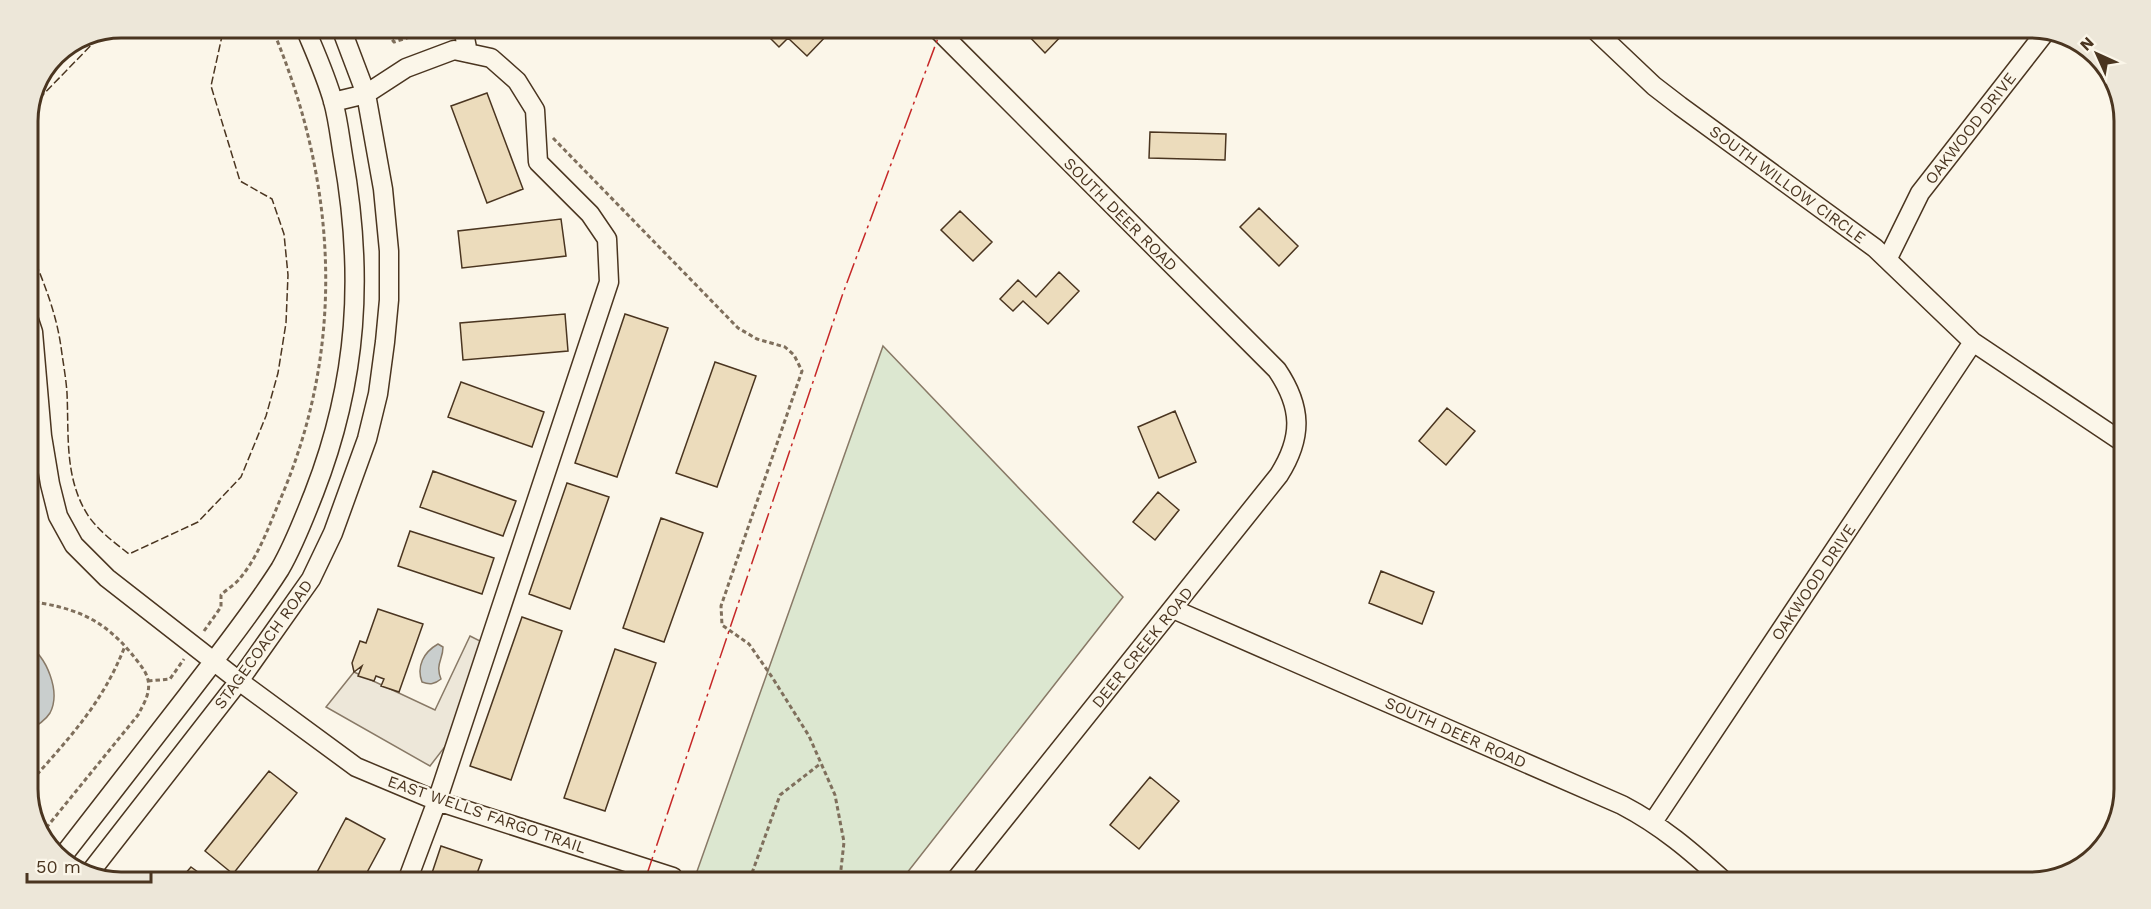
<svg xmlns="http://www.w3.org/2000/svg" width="2151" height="909" viewBox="0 0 2151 909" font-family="'Work Sans',sans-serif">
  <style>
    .green { fill: #dce7d0; stroke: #887966; stroke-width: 1.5 }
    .parking { fill: #ede7d9; stroke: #887966; stroke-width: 1.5 }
    .water { fill: #c9cecd; stroke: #887966; stroke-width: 1.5 }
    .building { fill: #ecdcbc; stroke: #4a3520; stroke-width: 1.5 }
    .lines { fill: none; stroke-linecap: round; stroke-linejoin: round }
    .minor-casing { stroke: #4a3520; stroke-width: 21 }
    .path { stroke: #7f6f5c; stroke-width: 3; stroke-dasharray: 4.5 3; stroke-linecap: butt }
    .minor { stroke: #fbf6e9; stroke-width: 18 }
    .fence { stroke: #4a3520; stroke-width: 1.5; stroke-dasharray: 8 3; stroke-linecap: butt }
    .power { stroke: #c62828; stroke-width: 1.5; stroke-dasharray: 21 4.5 3 4.5; stroke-linecap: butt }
    .labels { text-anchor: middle; stroke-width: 4.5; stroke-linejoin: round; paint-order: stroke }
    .street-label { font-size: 16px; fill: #4a3520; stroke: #fbf6e9 }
    .rim { fill: none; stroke: #4a3520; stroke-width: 3 }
  </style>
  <rect width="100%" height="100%" fill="#fbf6e9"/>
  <path class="green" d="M883,346L1123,597L903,878L695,877Z"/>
  <path class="parking" d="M73,47L46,74L55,54Z
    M470,636L488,645L454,735L430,766L326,707L354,672L435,710Z"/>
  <path class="water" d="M438,644L443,647C443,660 435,664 441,679C435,684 430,685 422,682C416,666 424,652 438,644Z
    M27,645C47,656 61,692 50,713C45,721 35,727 27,731Z"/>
  <path class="building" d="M765,29L826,30L829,33L807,56L788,38L779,47L763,31Z
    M1023,30H1067L1045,53Z
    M487,93L523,189L487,203L451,106Z
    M1150,132L1226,134L1225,160L1149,158Z
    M1259,208L1298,246L1279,266L1240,227Z
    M960,211L992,242L973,261L941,230Z
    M561,219L566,256L462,268L458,231Z
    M1059,272L1079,291L1048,324L1023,301L1013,311L1000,299L1018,280L1036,297Z
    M565,314L568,351L463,360L460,323Z
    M625,314L668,328L617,477L575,463Z
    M715,362L756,376L717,487L676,473Z
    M461,382L544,412L532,447L448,417Z
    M1447,408L1475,431L1446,465L1419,441Z
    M1175,411L1196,462L1159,478L1138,427Z
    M433,471L516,501L503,536L420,507Z
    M567,483L609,497L570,609L529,594Z
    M1158,492L1179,510L1155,540L1133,522Z
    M661,518L703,533L664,642L623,628Z
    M410,531L494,558L482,594L398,566Z
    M1381,571L1434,592L1422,624L1369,603Z
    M378,609L423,624L399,692L381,686L384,679L376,676L374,681L358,676L362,666L354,672L352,663L360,641L366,643Z
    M522,617L562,631L511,780L470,766Z
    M615,649L656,663L605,811L564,798Z
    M269,771L297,793L233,874L205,851Z
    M1150,777L1179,801L1139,849L1110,825Z
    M346,818L385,839L365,876H315Z
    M441,846L482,860L476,876H431Z
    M191,867L202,875H184Z"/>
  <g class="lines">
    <defs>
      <path id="minor" d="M463,28L468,53
        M938,30L1277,370C1302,407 1303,437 1279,475L957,878
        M1597,32L1654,86L1680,106L1875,248L1973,342L2121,441
        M333,102L366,94L406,68L454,50L491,58L517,81L535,110L538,162L590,214L607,239L609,282L437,801L409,876
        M1888,258L1920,193L2044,34
        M27,314L33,332L42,436L50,484L58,516L74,545L107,578L239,681L356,767L437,801L673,877
        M1173,609L1622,805C1662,826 1691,851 1724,881
        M1653,822L1973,342
        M62,857C104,803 145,750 187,696C219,654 252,613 280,569C294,545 304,518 314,493C358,380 364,274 343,156C340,138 338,119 333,101C326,76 315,52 305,28
        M88,875L239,681L311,579L333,533L367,439L378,394L385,342L389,300V251L383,189L366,94L341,28"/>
    </defs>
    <use href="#minor" class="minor-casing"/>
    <path class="path" d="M383,28L394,42L410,37L447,30
      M553,138L738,328L757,339L785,347L794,355L802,371L721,606L722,625L749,644L772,677L809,736L835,795L844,842L840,878
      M27,601C72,607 101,617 131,653C137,661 146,670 148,680C151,693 143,705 138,715L42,833
      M204,631L221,607V595C227,589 236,584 241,577C259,555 269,526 280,500C347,345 337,181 272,28
      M148,681L170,679L184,659
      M27,786C68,739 102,705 125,646
      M752,873L780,795L820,764"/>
    <use href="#minor" class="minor"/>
    <path class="fence" d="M31,107L101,35
      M27,243C42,277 56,311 61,347C63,362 66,378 67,393C69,436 64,479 89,517C100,532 115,543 129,554L198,522L241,477L266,416L278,373L286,323L288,275L284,234L272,199L240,181L211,86L224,27"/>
    <path class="power" d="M646,877L842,296L941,30"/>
  </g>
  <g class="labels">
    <g class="street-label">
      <text transform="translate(1970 128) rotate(-52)" y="6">OAKWOOD DRIVE</text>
      <text transform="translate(1788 184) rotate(36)" y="6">SOUTH WILLOW CIRCLE</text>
      <text transform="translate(1121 214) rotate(45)" y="6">SOUTH DEER ROAD</text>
      <text transform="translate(1813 582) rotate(-56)" y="6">OAKWOOD DRIVE</text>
      <text transform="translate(263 644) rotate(-54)" y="6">STAGECOACH ROAD</text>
      <text transform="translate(1142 647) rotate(-51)" y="6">DEER CREEK ROAD</text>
      <text transform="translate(1456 732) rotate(24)" y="6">SOUTH DEER ROAD</text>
      <text transform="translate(487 814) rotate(19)" y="6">EAST WELLS FARGO TRAIL</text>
    </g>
  </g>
  <path d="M0 0H2151V909H0ZM121 38H2031A83 83 0 0 1 2114 121V789A83 83 0 0 1 2031 872H121A83 83 0 0 1 38 789V121A83 83 0 0 1 121 38Z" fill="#ede7d9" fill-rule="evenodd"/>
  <path class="rim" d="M121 38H2031A83 83 0 0 1 2114 121V789A83 83 0 0 1 2031 872H121A83 83 0 0 1 38 789V121A83 83 0 0 1 121 38Z"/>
  <g transform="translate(2097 54) rotate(315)" stroke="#fbf6e9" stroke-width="4.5" paint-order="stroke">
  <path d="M0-4.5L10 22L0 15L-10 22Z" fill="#4a3520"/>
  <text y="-9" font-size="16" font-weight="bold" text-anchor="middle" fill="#4a3520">N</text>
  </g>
  <path d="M27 873v9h124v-9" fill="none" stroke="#4a3520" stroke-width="3"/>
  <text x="36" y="873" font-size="18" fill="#4a3520" stroke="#fbf6e9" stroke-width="4.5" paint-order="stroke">50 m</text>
</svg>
